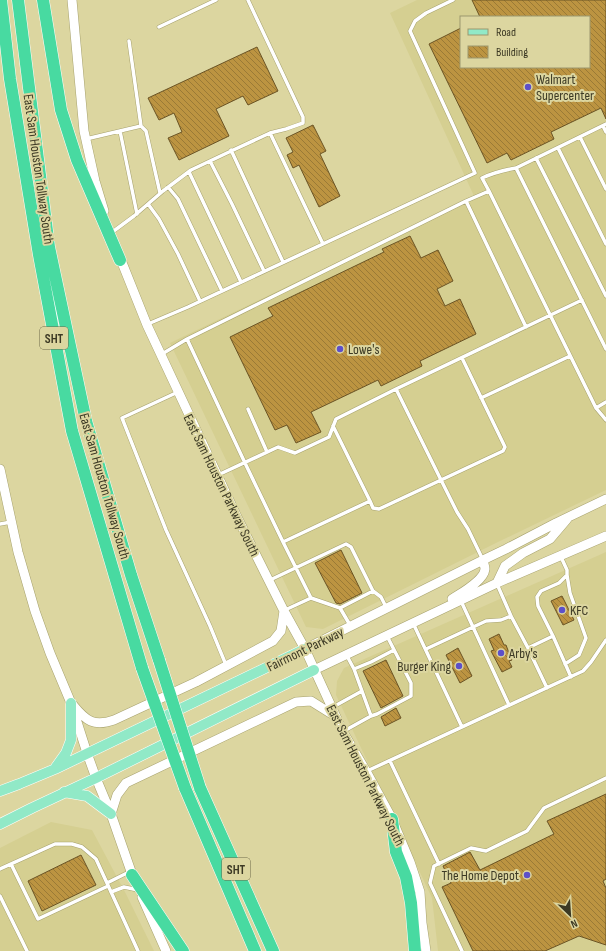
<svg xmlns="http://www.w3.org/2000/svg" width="606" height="951" viewBox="0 0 606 951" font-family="'Sofia Sans Condensed',sans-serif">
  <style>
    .built { fill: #d5cf91; fill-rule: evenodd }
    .building { fill: url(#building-back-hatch); stroke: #6b5425 }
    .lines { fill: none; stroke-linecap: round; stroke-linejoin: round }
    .service-casing { stroke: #a7a26e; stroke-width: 4.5 }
    .secondary-casing { stroke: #a7a26e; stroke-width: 10 }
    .primary-casing { stroke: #fff; stroke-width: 11 }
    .motorway-casing { stroke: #fff; stroke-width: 13 }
    .service { stroke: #fff; stroke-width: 3.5 }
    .secondary { stroke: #fff; stroke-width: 9 }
    .primary { stroke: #91e9c7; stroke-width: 10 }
    .motorway { stroke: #48daa1; stroke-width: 12 }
    .motorway-bridge-casing { stroke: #fff; stroke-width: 13; stroke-linecap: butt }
    .motorway-bridge { stroke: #48daa1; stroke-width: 12 }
    .poi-dot { fill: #5d50c9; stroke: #dcd6a0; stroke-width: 1.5 }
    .labels { text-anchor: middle; stroke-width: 4; stroke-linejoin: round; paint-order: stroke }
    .shield { fill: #dcd6a0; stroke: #6c6849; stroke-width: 1 }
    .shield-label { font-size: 13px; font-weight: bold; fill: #3c3924 }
    .poi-label { font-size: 14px; fill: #3c3924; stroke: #dcd6a0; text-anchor: start }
    .street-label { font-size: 14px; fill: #3c3924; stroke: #dcd6a0 }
  </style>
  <defs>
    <pattern id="building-back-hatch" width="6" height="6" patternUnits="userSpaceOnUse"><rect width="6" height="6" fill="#bc9441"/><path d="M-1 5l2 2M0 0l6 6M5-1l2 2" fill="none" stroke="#9a7a36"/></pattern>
  </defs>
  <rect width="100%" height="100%" fill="#dcd6a0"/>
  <path class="built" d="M417,0H606V490L500,541L323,629L306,627L170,343L474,196L390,13ZM461,17H589V67H461Z
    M606,552V951H438L432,898L336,695L337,681L344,668Z
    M51,822L92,830L126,894L154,951H0V848Z"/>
  <path class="building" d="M472,0H606V119L601,108L551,132L554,139L511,160L507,153L487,163L429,44L461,28V67H589V17H480Z
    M257,47L278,91L248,105L243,96L216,109L229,136L179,160L168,138L182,132L174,113L159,120L148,98Z
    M313,125L326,151L320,154L340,196L319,207L299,165L293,168L287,155L293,152L286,138Z
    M410,236L421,258L438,250L453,281L437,289L445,306L460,299L476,334L420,361L422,366L381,386L378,380L311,412L321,432L296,443L287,425L275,430L230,337L273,316L268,308L384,252L382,249Z
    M341,550L362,593L340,604L336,603L315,563Z
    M562,596L574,620L563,625L551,601Z
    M499,634L504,645H506L509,653H508L512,660L509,661L512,667L502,672L491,651L494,650L489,639Z
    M458,648L472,676L460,683L446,655Z
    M386,660L403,696L381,708L363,671Z
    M396,708L401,718L385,726L381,717Z
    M606,794V879L603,881L606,888V945L579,936L545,951H473L442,887L451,883L443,866L470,852L480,870L554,834L547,821Z
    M81,855L96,885L42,911L28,881Z"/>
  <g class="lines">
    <defs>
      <path id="service" d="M248,0L303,117V123L286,129L270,133
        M159,27L216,0
        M129,41L141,126L146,131L160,193
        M606,124L516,168L606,349
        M603,126L606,132
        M120,131L137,214
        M580,137L606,189
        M86,139L141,126
        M558,148L606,244
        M231,150L283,262
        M536,158L606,296
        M210,161L232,204L264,271
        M189,172L241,282
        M168,187L178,199L222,291
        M489,191L482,178C493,173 504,170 516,168
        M466,201L526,327
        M148,204L159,219L178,254L200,301
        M111,233L134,216L163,191L191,170L229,152L270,133L323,244
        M148,324L188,307L475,173L410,31L415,21L426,13L453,0
        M187,339L245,463L283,542L370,501L373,508L379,509L503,451L505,447L462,358
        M162,354L187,339L466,201L489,191L596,408L606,420
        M396,389L441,480L457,512L468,529L483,560
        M178,392L122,418L166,530L210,626L226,665
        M481,398L570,356
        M596,408L606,402
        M248,409L267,452
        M333,426L370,501
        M218,475L278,447L295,453L329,437L336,419L396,389L582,300
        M0,524L11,522
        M283,542L311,598L340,608L373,591L381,597L386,607
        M270,580L346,544L351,547L373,591
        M497,584L511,616L528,648L547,688
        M461,601L509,705
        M340,608L350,625
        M285,610L311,598
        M413,623L462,727
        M553,636L571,677
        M528,648L553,636L538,606L537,597L541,591L559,583L567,575V570L561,557
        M426,649L486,621L501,620L511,616
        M347,656L354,669L371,716
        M565,664L579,655L586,638L570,593L567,575
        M354,669L371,662L394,650
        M333,707L362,691
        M344,731L371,716L377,714L411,696V683L387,636
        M390,761L439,864
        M367,771L583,671L591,662L606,640
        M11,864L38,919L108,886
        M0,869L55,844H72L82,847L96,859L138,951
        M107,883L129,872
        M111,892L124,887L138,890
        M0,896L27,951
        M462,951L430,883L434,866L471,848L486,851L527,831L544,808L606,778"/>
      <path id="secondary" d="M72,0L84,131L95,181L104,211
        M119,255L147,325L237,517L284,611L305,649L343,732L366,771L392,819L410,862L420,892L422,923L426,951
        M0,469L18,552L35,611L50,653L71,703L87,753L96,778L111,814L134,880
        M497,583L505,566L523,553L550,539L567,519
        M452,599C461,593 484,581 485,569C485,566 483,562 483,560
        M305,649L483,560L506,549L556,523L606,499
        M314,670L497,583L606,536
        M73,705C86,721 94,727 114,720L196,682L273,641L281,631L284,611
        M111,814L117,795L126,783L296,702L311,701L335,716
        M142,897L166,951"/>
      <path id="primary" d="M56,767L66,753L71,740V703
        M0,791L19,784L55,769L305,649
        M64,792L87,796L111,814
        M0,824L32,808L96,778L314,670"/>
      <path id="motorway" d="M1,0L10,79L39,255L72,431L142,668
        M18,0L49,247L86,421L131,575L159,660
        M43,0L61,110L77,160L120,260
        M185,788L255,951
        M200,788L273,951
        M392,819L396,852L406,877L411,903L415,951
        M132,875L183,951"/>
    </defs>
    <use href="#service" class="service-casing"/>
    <use href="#secondary" class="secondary-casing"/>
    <use href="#primary" class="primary-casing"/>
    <use href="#motorway" class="motorway-casing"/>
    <use href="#service" class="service"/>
    <use href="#secondary" class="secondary"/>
    <use href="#primary" class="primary"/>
    <use href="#motorway" class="motorway"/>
    <defs>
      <path id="motorway-bridge" d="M159,660L200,788
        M142,668L185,788"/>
    </defs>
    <use href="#motorway-bridge" class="motorway-bridge-casing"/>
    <use href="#motorway-bridge" class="motorway-bridge"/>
  </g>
  <g class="poi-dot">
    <circle cx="528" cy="87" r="4"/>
    <circle cx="340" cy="349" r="4"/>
    <circle cx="562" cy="610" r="4"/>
    <circle cx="501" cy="653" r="4"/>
    <circle cx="459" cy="666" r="4"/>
    <circle cx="527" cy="875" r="4"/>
  </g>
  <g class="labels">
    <g class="shield">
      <rect x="40" y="327" width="28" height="22" rx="3"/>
      <rect x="222" y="858" width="28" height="22" rx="3"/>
    </g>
    <g class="shield-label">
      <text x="54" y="343">SHT</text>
      <text x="236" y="874">SHT</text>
    </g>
    <g class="poi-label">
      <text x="536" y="84">Walmart<tspan x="536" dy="16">Supercenter</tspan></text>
      <text x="348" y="354">Lowe's</text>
      <text x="570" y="615">KFC</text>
      <text x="509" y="658">Arby's</text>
      <text x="451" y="671" text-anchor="end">Burger King</text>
      <text x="519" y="880" text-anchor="end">The Home Depot</text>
    </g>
    <g class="street-label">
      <text transform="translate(39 169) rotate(82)" y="5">East Sam Houston Tollway South</text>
      <text transform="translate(222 485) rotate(64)" y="5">East Sam Houston Parkway South</text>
      <text transform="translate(105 486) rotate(74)" y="5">East Sam Houston Tollway South</text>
      <text transform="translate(305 649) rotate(-26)" y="5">Fairmont Parkway</text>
      <text transform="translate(366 775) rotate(63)" y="5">East Sam Houston Parkway South</text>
    </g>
  </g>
  <rect x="460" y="16" width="130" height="52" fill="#dcd6a0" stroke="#9c976e"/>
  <rect x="468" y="29" width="20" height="6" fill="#91e9c7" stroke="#9c976e"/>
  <text x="496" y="36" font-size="12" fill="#3c3924">Road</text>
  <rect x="468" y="46" width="20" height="12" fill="url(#building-back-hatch)" stroke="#9c976e"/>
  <text x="496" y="56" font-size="12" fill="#3c3924">Building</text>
  <g transform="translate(570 915) rotate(155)" stroke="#dcd6a0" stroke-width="3" paint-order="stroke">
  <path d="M0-3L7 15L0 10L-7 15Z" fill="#3c3924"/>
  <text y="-6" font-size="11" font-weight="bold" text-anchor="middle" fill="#3c3924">N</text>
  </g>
</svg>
